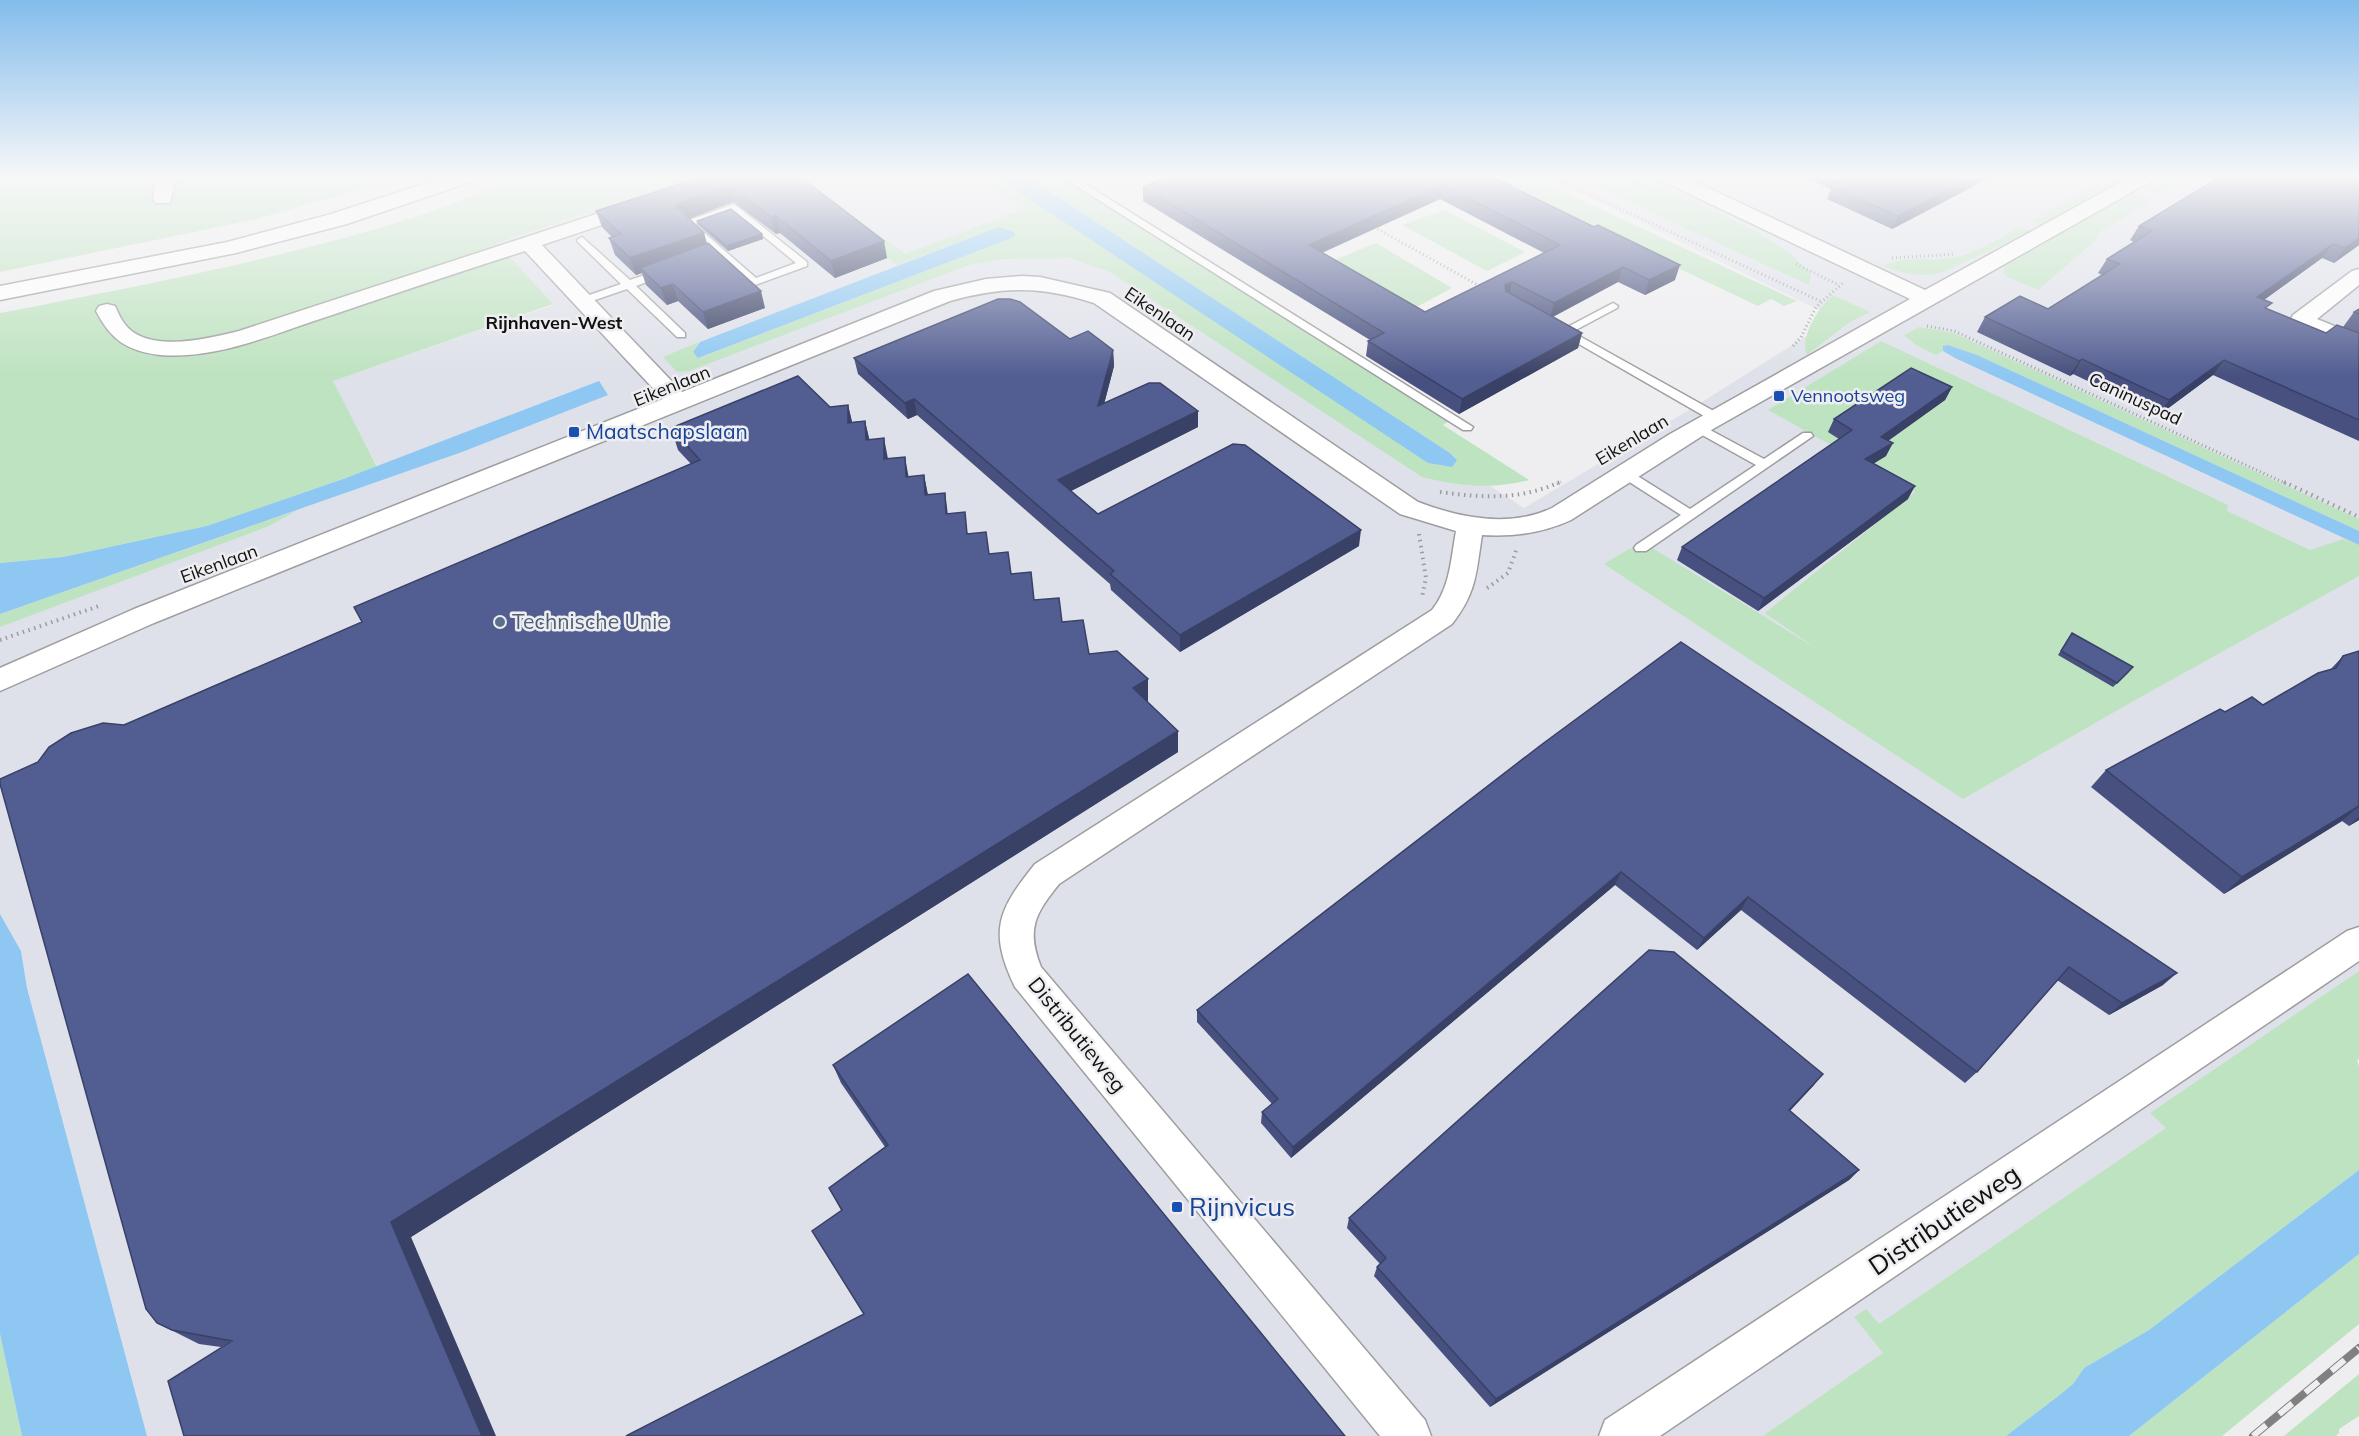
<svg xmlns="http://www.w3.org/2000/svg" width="2359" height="1436" viewBox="0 0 2359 1436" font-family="Mulish,sans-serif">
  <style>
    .built { fill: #dfe1ea }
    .green { fill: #bee3c0 }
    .water { fill: #8dc7f2 }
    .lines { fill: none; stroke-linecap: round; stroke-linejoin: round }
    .lane-casing { stroke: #9e9ea0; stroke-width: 3 }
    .street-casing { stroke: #9e9ea0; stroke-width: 3 }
    .secondary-casing { stroke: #9e9ea0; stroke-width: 3 }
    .path-far1 { stroke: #9c9c9d; stroke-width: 3; stroke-dasharray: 1 3; stroke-linecap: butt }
    .path { stroke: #9c9c9d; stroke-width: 4; stroke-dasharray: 1.5 4.5; stroke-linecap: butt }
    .lane { fill: #fff; fill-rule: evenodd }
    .street { fill: #fff; fill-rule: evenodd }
    .secondary { fill: #fff; fill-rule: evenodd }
    .rail-casing { stroke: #808081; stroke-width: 8 }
    .rail { stroke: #eeeef0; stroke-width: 6; stroke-dasharray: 17; stroke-linecap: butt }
    .wall { fill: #47507e; fill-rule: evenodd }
    .shaded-wall { fill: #394166 }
    .building { fill: #525d92; stroke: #394166; stroke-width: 1.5; fill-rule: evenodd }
    .transit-dot { fill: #1a4fb4; stroke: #eeeef0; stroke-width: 2 }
    .service-dot { fill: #5c6f8a; stroke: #eeeef0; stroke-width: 2 }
    .labels { text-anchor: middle; stroke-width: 5; stroke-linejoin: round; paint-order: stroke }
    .far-street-label { font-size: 18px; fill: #111112; stroke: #eeeef0 }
    .far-neighbourhood-label { font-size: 18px; font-weight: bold; fill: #111112; stroke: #eeeef0 }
    .far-transit-label { font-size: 18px; fill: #164399; stroke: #eeeef0; text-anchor: start }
    .transit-label { font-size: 21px; fill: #164399; stroke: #eeeef0; text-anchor: start }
    .service-label { font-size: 21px; fill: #4e5e75; stroke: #eeeef0; text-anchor: start }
    .street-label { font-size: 21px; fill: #111112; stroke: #eeeef0 }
    .near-transit-label { font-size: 26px; fill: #164399; stroke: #eeeef0; text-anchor: start }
    .near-street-label { font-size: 26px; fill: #111112; stroke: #eeeef0 }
  </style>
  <rect width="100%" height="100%" fill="#eeeef0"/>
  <path class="built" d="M702,175H1012L1524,508L1694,407L1835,318L1544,175H2359V1059L2357,1060L2359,1067V1170L2084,1368L2006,1436H147L27,988L21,951L0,914V586L377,466L332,381L553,305L497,243Z"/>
  <path class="green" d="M0,175H413L257,219L0,272Z
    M523,175H702L497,243L553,304L333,381L377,467L207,526L63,557L0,563V313C138,286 278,260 412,218C450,207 486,189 523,175Z
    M780,175H798L905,254L1023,209L974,175H993L1428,462L1442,466L1457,460L1450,453L1024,175H1071L1456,417L1443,425L1529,480C1492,490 1459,486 1422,477L1110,272L1070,258L1004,259L969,265L689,371L677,372L663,357L699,342L693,352L699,358L1014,237V233L1003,228H996L897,265Z
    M1482,175H1528L1797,301L1784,306L1771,299L1758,306Z
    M1570,175H1642L1757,232L1788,252L1811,273L1809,285Z
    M2163,175H2191L2159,195L2143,188Z
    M2106,179L2117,183L2041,226L2031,221Z
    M2132,193L2152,201L2098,233L2096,240L2038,290L2006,276L2003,272L2005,266Z
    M1445,210L1525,252L1487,271L1402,225Z
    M2020,227L2031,231L1944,272C1922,278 1904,274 1883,266C1906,254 1932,263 1957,257C1980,252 2000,238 2020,227Z
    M1376,243L1452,288L1411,310L1327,263Z
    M1833,295L1870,312L1847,324L1807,355C1799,337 1819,307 1833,295Z
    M1919,327L1954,333L2359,519V531L1977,355L1948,345L1943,346V351L1936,355L1916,345L1904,335Z
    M1881,341L2228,505L2227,511L2310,550L2344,539L2359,545V576L2137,699L1963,799L1604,564L1629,549L1649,546L1817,649L1765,613L1915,492L1768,410Z
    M298,510L269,526L0,627V614Z
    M2359,971V1059L2357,1060L2359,1067V1170L2149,1330L2084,1368L2073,1384L2057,1397L2006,1436H1763L1883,1353L1854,1317L1866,1309L1879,1324L2166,1128L2150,1113Z
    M2359,1254V1324L2222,1436H2129Z
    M0,1334L22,1436H0Z
    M2359,1374V1416L2339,1429V1433L2336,1436H2284Z"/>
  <path class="water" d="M993,175H1024L1450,453L1457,460L1452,467L1428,463Z
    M996,228H1003L1015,233L1014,237L698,358L693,352L700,342Z
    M1948,345L1977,355L2359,531V545L1955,358L1943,351V346Z
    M599,381L608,395L462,452L0,614V563L63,557L207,526L346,478Z
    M0,914L21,951L27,988L147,1436H22L0,1334Z
    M2359,1170V1254L2129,1436H2006L2057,1397L2073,1384L2084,1368L2149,1330Z"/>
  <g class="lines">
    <defs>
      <path id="lane" d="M1059,175H1071L1473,427L1471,430H1463Z
        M734,204L807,262V266L755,285L718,256L696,261V257L713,251L682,223ZM733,211L796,263L756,278L694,224Z
        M582,237L630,280L657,271H665V275L636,286L685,333V337H677L627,289L589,302H581V298L621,284L578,242L577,240Z
        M1613,303L1618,306L1617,308L1572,332L1719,414V420H1711L1558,332Z
        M1699,424L1764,459L1803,433H1811L1813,436L1646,551H1636L1634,548L1636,545L1681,515L1620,476L1618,473L1620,470H1628L1690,509L1756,465L1695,431V425Z"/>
      <path id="street" d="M163,175H184L174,185L170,203H156L153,199L155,183Z
        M1656,175H1681L1925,290L2134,175H2157L2155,179L1713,429L1571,520C1543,533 1512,537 1482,535C1476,573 1477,592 1452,624L1059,884C1035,914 1026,929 1041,967L1425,1420L1431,1436H1380L1015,987C988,931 998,910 1035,864L1432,610C1450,588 1451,559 1456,531L1400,514L1094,303C1041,286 1004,286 950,301L154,623L0,691V668L134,609L663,399L525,251C459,272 394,294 329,316C276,333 217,360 160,355C127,351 111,340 96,311L99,306L107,304L115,306C118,312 120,318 124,323C146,354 207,339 239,331L636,201L643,203L646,207L643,211L542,245L682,392L934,291L986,279L1022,276L1040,277L1110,293L1418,502C1460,518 1510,528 1552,508L1670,434L1910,299L1658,179Z
        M2359,269V285L2317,319L2359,336V351L2293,325L2290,320L2293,315L2352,271Z
        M2359,927V961L1660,1436H1599L1605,1420L2347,931Z"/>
      <path id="secondary" d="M451,175H482L479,179L347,224L236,253L0,300V286L227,242L331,214Z"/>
    </defs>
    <use href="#lane" class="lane-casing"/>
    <use href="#street" class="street-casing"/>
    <use href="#secondary" class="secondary-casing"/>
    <path class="path-far1" d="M1547,175L1820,301
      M1621,175L1645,187
      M196,179L222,175
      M495,179L504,175
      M1374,227L1483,288
      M1892,258L1956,254
      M1796,264L1839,285
      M1927,326L1954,331L2287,484
      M1793,346L1801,337L1816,307L1843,283
      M1557,484L1561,482"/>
    <path class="path" d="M2284,482L2359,517
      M1440,492C1482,498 1521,500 1560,482
      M1419,534L1426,578L1422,597
      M1487,588L1508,573L1517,548
      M0,640L99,606"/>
    <use href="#lane" class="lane"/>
    <use href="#street" class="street"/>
    <use href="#secondary" class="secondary"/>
    <defs>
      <path id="rail" d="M2253,1436L2359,1348"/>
    </defs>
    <use href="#rail" class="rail-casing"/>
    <use href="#rail" class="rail"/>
  </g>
  <path class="wall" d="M707,175L887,258L835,278L780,233L776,234L733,202L689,219L707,244L765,308L708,329L678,301L667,305L646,285L642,273L636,275L615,255L609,238L612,237L602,227L596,211Z
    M1488,175L1675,280L1645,295L1618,282L1553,317L1582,333L1578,348L1459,414L1366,356L1368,341L1370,340L1143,201V187ZM1440,199L1544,253L1425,312L1322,253Z
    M1800,175H1995L1892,229L1827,199L1831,189Z
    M2312,175H2359V245L2334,263L2322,258L2264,300L2267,309L2326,333L2343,327L2354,312L2359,309V441L2213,375L2159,415L2073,374L2070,376L1977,332L1985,317L2048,309L2102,275L2098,273L2107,259L2134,242L2130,240L2139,226Z
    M697,221L762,234L763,239L728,251L698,225Z
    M1070,339L1113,350L1114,366L1104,404L1198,427L1071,491L1098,514L1359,546L1180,652L1111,590L1110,584L917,415L908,419L858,374L854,358Z
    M1952,387L1945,400L1888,441L1886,456L1873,464L1908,499L1758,611L1677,560L1682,547L1839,439L1828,432L1834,419Z
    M848,405L852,422L865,421L869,439L888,459L909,477L924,475L928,495L1011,574L1034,600L1062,622L1089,654L1148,679V701L1147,702L1178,731V752L411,1237L221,1347L199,1344L157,1323L124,725L362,622L691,464L678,450L671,428Z
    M2072,633L2129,672L2113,687L2058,655Z
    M2359,651V820L2349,826L2342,821L2224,894L2091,787L2106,770L2225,712L2263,705L2329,671L2343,656Z
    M1541,745L2163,985L2109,1015L2057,980L1977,1072L1965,1083L1741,910L1697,950L1615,885L1291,1158L1261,1123L1262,1112L1272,1104L1197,1022V1010Z
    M833,1065L1345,1436L864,1314L841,1210L829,1188L885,1147L841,1083Z
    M1814,1085L1790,1111L1859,1170L1849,1180L1490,1407L1374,1276L1377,1267L1380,1264L1347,1228L1349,1218Z"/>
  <path class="shaded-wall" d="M1977,175H1995L1892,229L1898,216Z
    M729,185L733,202L680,222L675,205Z
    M1442,185L1440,199L1307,259L1309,245Z
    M776,216L780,233L776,234L771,217Z
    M704,233L709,250L640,268L642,273L636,275L630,258Z
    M762,234L763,239L728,251L727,246Z
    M2359,238V245L2334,263L2345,248Z
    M884,241L887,258L835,278L831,261Z
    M2333,244L2322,258L2247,312L2257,297Z
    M1680,265L1675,280L1645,295L1649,280Z
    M1623,267L1618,282L1550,318L1554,303Z
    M1512,282L1509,297L1502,300L1505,285Z
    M673,284L678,301L667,305L661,288Z
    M761,291L765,308L708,329L703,312Z
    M1582,333L1578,348L1459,414L1462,399Z
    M1113,350L1114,366L1099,423L1098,406Z
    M2082,359L2073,374L2070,376L2079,361Z
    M2224,360L2213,375L2159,415L2169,400Z
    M1952,387L1945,400L1875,450L1881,437Z
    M914,399L917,415L908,419L905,403Z
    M848,405L853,426L848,423Z
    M1198,411V427L1059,497L1058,480Z
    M865,421L870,442L866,440Z
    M884,438L888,459H884Z
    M1893,443L1886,456L1859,472L1865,459Z
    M905,457L909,479L906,477Z
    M924,475L928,496L925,495Z
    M1915,486L1908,499L1758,611L1764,598Z
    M945,493L948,515L946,514Z
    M1361,530L1359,546L1180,652V635Z
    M1148,679V701L1134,710L1133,688Z
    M1178,731V752L411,1237L496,1436H482L391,1222Z
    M2359,806L2342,821L2224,894L2242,877Z
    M2359,817V820L2349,826Z
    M1621,872L1615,885L1291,1158L1293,1147Z
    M1748,897L1741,910L1697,950L1704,938Z
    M2177,973L2163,985L2109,1015L2122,1003Z
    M1823,1074L1814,1085L1780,1121L1789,1110Z
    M1859,1170L1849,1180L1490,1407L1496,1399Z"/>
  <path class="building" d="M707,175H798L884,241L831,261L776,216L771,217L729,185L675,205L704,233L630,258L609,238L621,234L596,211Z
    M1172,175H1488L1594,227L1598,225L1680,265L1649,280L1623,267L1554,303L1512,282L1505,285L1506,291L1582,333L1462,399L1368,341L1384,333L1143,187ZM1442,185L1560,245L1425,312L1309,245Z
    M1833,175H1977L1898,216L1832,187L1845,180Z
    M2223,175H2312L2359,192V238L2345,248L2333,244L2257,297L2272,303L2265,308L2326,333L2337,325L2359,333V420L2224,360L2169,400L2082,359L2079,361L1985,317L2020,296L2048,309L2120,264L2107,259L2152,231L2139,226Z
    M731,209L762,234L727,246L697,221Z
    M708,243L761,291L703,312L673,284L661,288L640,268Z
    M998,299H1010L1020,302L1070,339L1088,331L1113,350L1098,406L1149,383H1160L1198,411L1058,480L1098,514L1233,444L1245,445L1361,530L1180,635L1110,574L1114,571L914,399L905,403L854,358Z
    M2359,309V314L2354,312Z
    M1911,368L1952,387L1881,437L1893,443L1865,459L1915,486L1764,598L1682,547L1852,430L1834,419Z
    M798,376L830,407L848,405V423L865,421L866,440L884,438V459L905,457L906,477L924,475L925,495L945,493L946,514L965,512L967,534L986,532L989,554L1008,552L1011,574L1031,572L1034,600L1059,598L1062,622L1083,620L1089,654L1117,651L1148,679L1133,688L1178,731L391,1222L482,1436H184L168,1381L232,1341L172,1330L157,1323L146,1309L0,784V779L38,762L49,747L71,733L103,723L124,725L362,622L354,607L700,460L671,428Z
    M2072,633L2133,667L2117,683L2061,651Z
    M1681,642L2177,973L2122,1003L2069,967L1977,1072L1748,897L1704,938L1621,872L1293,1147L1262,1112L1278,1099L1197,1010L1541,745Z
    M2359,651V806L2242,877L2106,770L2220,709L2225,712L2252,697L2263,705L2318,673L2336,668L2343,656Z
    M1649,950L1674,952L1823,1074L1789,1110L1859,1170L1496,1399L1377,1267L1386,1258L1349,1218Z
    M968,974L1345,1436H626L864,1314L812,1231L842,1210L829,1188L888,1145L833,1065Z"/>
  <linearGradient id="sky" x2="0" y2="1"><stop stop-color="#83bcec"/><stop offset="0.47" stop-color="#f7f7f8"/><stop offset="1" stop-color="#f7f7f8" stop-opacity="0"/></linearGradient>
  <rect width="2359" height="376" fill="url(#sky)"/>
  <g class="transit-dot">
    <rect x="1773" y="390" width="12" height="12" rx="3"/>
    <rect x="568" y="426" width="12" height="12" rx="3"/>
    <rect x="1171" y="1201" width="12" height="12" rx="3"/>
  </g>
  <circle class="service-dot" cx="500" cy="622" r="6"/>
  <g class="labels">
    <g class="far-street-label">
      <text transform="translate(1160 314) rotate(34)" y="6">Eikenlaan</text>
      <text transform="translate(672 386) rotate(-22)" y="6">Eikenlaan</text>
      <text transform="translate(2135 399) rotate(25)" y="6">Caninuspad</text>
      <text transform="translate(1632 440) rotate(-31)" y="6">Eikenlaan</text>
      <text transform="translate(219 564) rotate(-20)" y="6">Eikenlaan</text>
    </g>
    <g class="far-neighbourhood-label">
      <text x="554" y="329">Rijnhaven-West</text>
    </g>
    <g class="far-transit-label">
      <text x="1791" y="402">Vennootsweg</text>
    </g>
    <g class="transit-label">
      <text x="586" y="439">Maatschapslaan</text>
    </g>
    <g class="service-label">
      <text x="512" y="629">Technische Unie</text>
    </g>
    <g class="street-label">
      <text transform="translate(1077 1035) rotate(51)" y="7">Distributieweg</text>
    </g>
    <g class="near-transit-label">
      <text x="1189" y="1216">Rijnvicus</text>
    </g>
    <g class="near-street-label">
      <text transform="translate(1944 1220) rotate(-34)" y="9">Distributieweg</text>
    </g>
  </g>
</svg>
